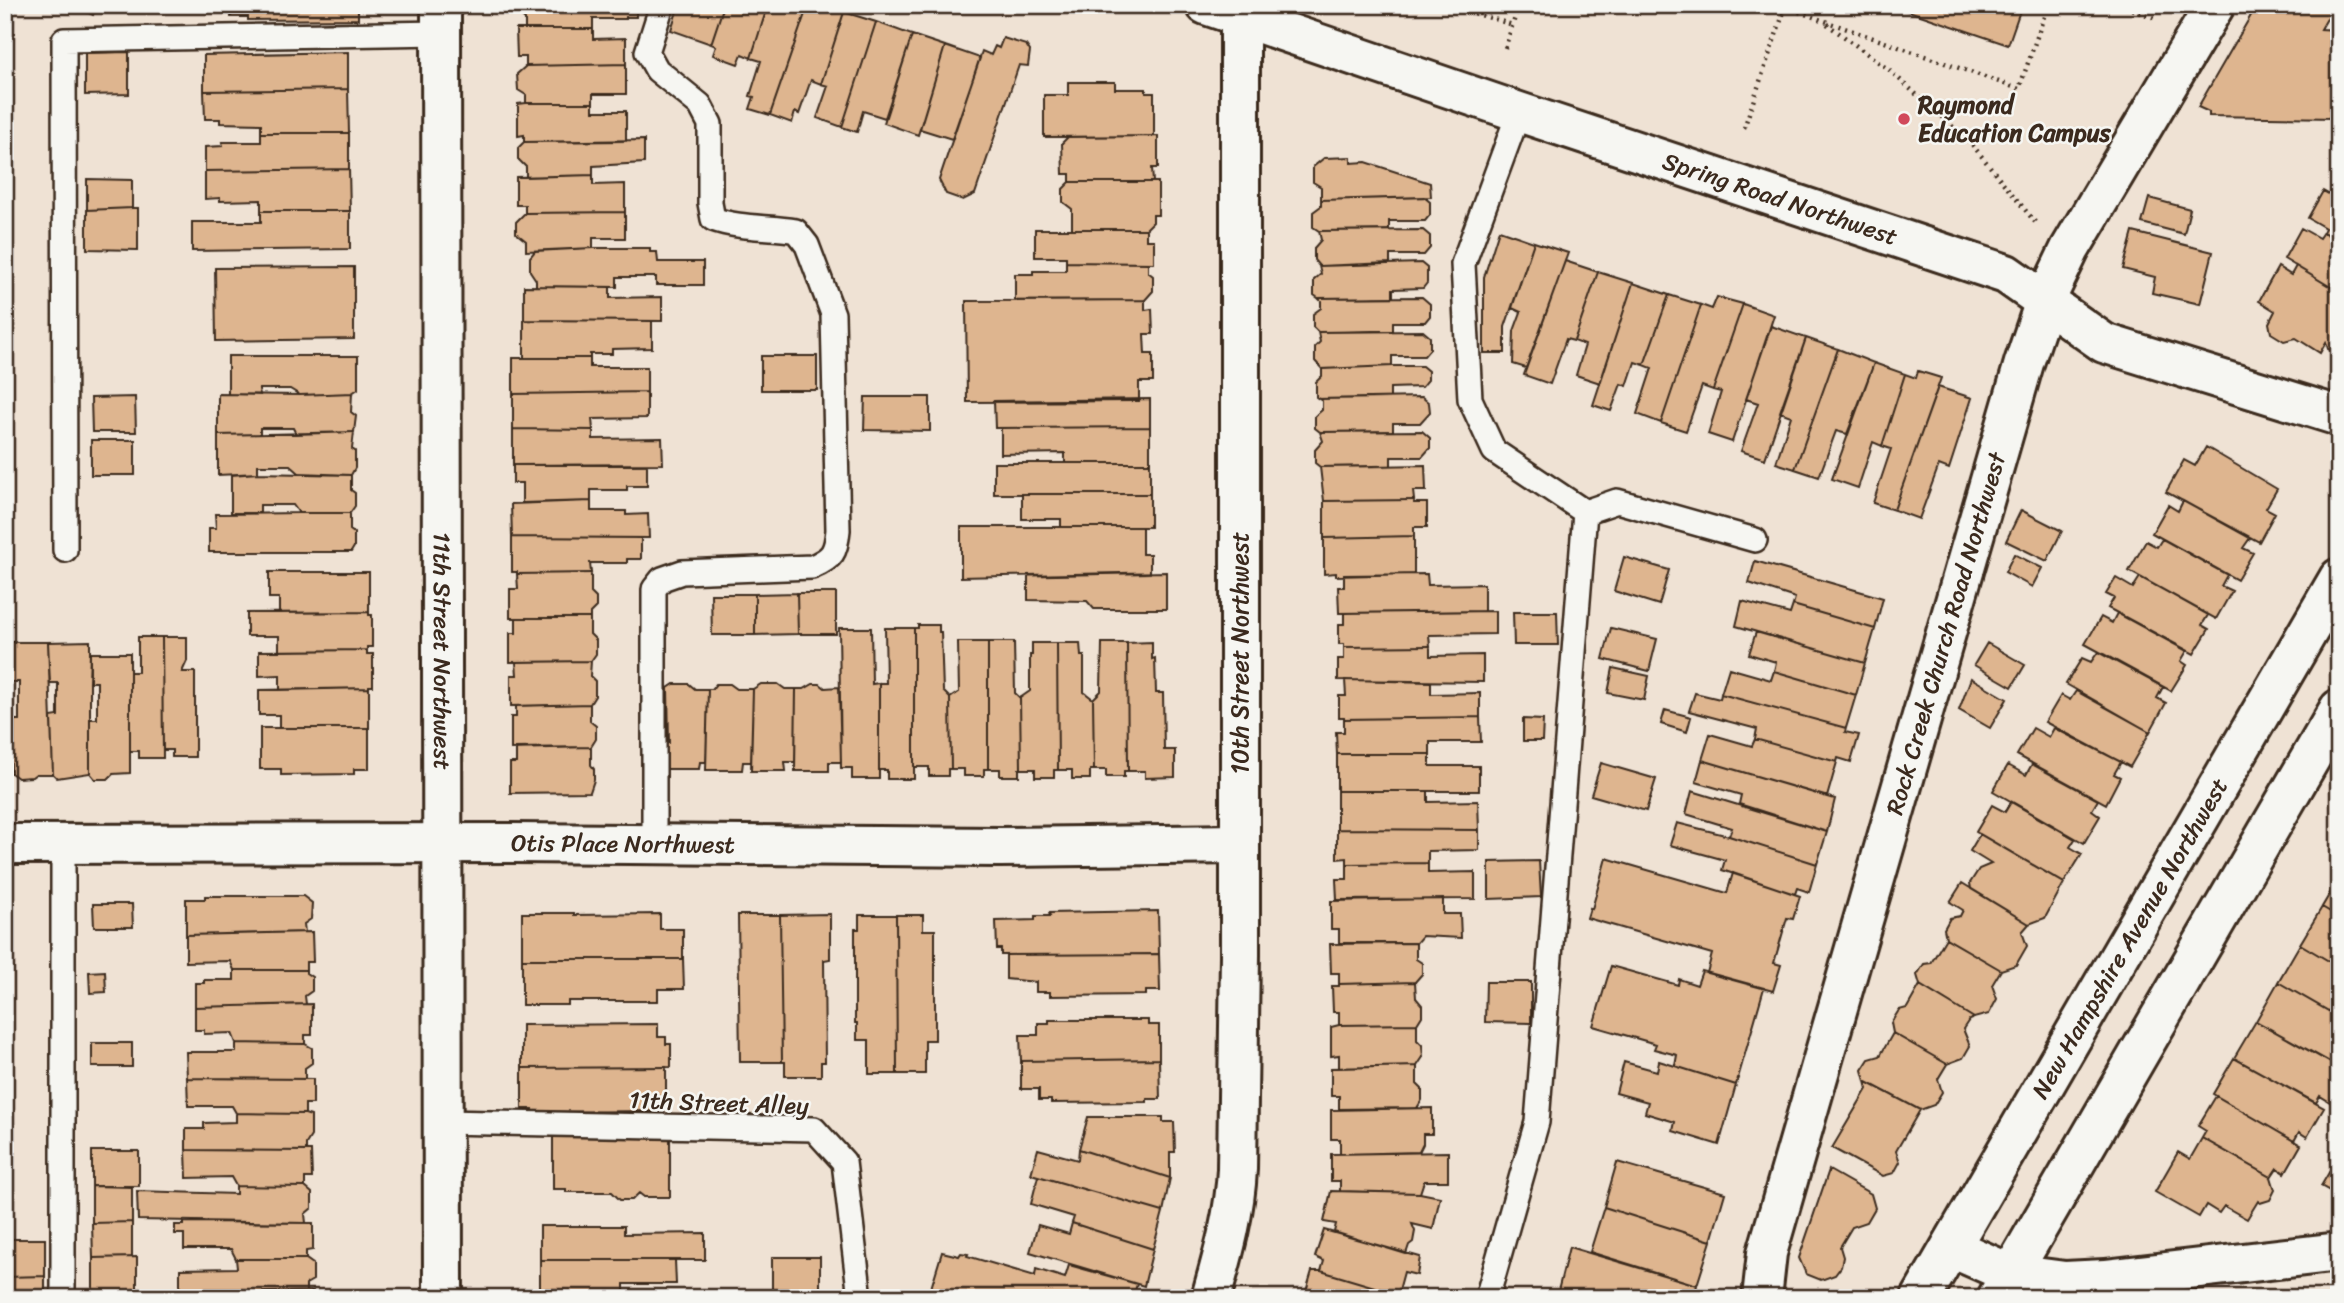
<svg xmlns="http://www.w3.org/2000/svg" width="2344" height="1303" viewBox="0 0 2344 1303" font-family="Sriracha,sans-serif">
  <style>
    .building { fill: #deb58f; stroke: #3b2a1e; stroke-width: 2 }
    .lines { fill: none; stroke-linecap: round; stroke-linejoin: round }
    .lane-casing { stroke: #3b2a1e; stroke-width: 28 }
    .street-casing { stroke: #3b2a1e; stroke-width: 44 }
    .secondary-casing { stroke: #3b2a1e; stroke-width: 44 }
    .path { stroke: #3b2a1e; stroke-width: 4.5; stroke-dasharray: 2 5; stroke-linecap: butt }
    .lane { stroke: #f6f6f2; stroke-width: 23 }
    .street { stroke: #f6f6f2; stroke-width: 38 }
    .secondary { stroke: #f6f6f2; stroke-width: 38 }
    .poi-dot { fill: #d1495b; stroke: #f6f6f2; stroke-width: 2.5 }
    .labels { text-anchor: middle; stroke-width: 5; stroke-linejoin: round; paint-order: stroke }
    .poi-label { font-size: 24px; font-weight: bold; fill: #3b2a1e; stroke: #f6f6f2; text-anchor: start }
    .street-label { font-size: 24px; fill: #3b2a1e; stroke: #f6f6f2 }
  </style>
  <rect width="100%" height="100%" fill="#efe2d4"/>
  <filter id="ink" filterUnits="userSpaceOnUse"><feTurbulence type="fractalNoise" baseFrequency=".0143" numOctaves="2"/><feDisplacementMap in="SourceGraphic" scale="14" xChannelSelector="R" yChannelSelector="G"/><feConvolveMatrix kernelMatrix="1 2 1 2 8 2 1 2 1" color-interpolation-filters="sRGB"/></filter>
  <g filter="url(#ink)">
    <path class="building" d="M71,5H97L93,15Z
      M231,5H361L358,8V19L248,20V17H231Z
      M516,5H636V17H626V19H593V29H525V20L516,11Z
      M679,5H724L711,44L671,30Z
      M724,5H768L751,58L742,54L738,64L713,55L716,46L711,44Z
      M768,5H808L770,115L750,109L754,97L750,96L761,61L751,58Z
      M808,5H824L844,12L821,84L811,80L799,114L795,112L792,123L770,115Z
      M1891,5H2022L2008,45Z
      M2257,5H2328L2333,8L2321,29L2339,30V122H2334V118L2209,116V112L2198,107Z
      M844,12L876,22L842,127L817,118L828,86L821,84Z
      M876,22L912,35L885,118L863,111L857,132L842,127Z
      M516,29H593V39L626,38V64L526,66V57H517Z
      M912,35L945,46L918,135L884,123Z
      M1003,38L1026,45L1030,51L1028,66L1019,65L975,194L963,200L946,194L939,180L982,51L991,55L995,46L999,48Z
      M945,46L980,58L952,139L920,129Z
      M129,52V94L85,95V53Z
      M348,52V89L204,91V55Z
      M626,64V94H593V103H526V95L518,90L517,74L526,66Z
      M1068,82H1115V89H1146V93H1154V136L1044,137V95H1068Z
      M348,89L349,133H261V124L220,123V119H205L204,91Z
      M526,103H593V111H626V141L524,142V135L518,136V104Z
      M261,133H349V169L205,171V147L223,146L222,142H261Z
      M1158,136V168H1152L1153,182H1070V174H1063L1062,143L1068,137Z
      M644,140V163L593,166V175L526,177V167L518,159V148L524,142Z
      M1351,157V163L1366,162L1430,183L1431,197L1321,200V187L1313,182V167L1324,158Z
      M349,169L350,211H261V200L220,201V198L205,199V171Z
      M593,175V185L625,184V212L525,213V205H516V177Z
      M87,179L132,180V208L87,210Z
      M1070,182H1158V215H1153V222L1146,229H1072V209L1063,202V189Z
      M2323,191L2339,200V241L2323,232L2325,228L2308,218Z
      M1424,197L1430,202V215L1425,221H1389V230L1319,231L1313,227V212L1321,206V200Z
      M2149,198L2190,209L2184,234L2142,223Z
      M132,208H138V250L87,249V210Z
      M261,211H350V249L192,251V222H261Z
      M625,212V238H593V248L526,251V241L516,233V222L525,213Z
      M2301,228L2319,238L2323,232L2339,241V292L2284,259Z
      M1035,229H1146V240H1154V263L1066,262V257H1035Z
      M1423,230L1430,236V248L1424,255H1390V263L1319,266L1314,260V248L1321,240L1319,231Z
      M1499,230L1534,242L1505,327V353H1484V277Z
      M2133,232L2213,252L2200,304L2152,293L2155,277L2123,269Z
      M1534,242L1568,253L1526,368L1513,364L1514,331L1521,312L1512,308Z
      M593,248H650V252H657L658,262H703V285H656V277H617V287L536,286V280L530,271V257L535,251Z
      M1565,261L1598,272L1574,341L1566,339L1550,384L1524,375Z
      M1066,262L1148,263V272L1153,276V291L1145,300L1015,301V274H1033V271H1066Z
      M1421,263L1427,268V283L1423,288L1393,289V297L1318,298L1314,295V280L1321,274L1319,266Z
      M2296,266L2339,292V353L2328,349L2326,342L2320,353L2296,338L2284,341L2271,333L2269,323L2275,311L2259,301L2278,267L2291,275Z
      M354,267V339L216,341L215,268Z
      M1598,272L1633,283L1600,383L1576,375L1585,345L1574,341Z
      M1633,283L1669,295L1644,365L1635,362L1627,386L1621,384L1611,411L1593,405Z
      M524,286L610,287V298L662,297V321L524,320Z
      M1669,295L1701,305L1661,423L1637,414L1652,368L1644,365Z
      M1422,297L1430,304V316L1425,322H1393V331L1318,332L1313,327V314L1321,308V301L1318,298Z
      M1717,297L1743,304L1713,390L1702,386L1686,431L1661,423L1701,305L1712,309Z
      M1145,300V310L1152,309L1153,334H1144L1145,354H1153V382H1139V401L967,402L966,301Z
      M1743,304L1774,315L1732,442L1708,434L1721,392L1713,390Z
      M524,320L652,321V348L612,349V354H590V358H524Z
      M1771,326L1806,338L1765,459L1741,451L1758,403L1746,399Z
      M1423,331L1430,337V349L1424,356H1392V366L1322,369L1315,361V347L1320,342L1318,332Z
      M1806,338L1838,349L1795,469L1776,463L1791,416L1780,412Z
      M1838,349L1874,363L1847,434L1836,431L1819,477L1795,469Z
      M228,356H358V389L352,393L300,395L290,389H259L260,395L228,394Z
      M761,356H817V390H761Z
      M513,358H590V367H647V392L513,394Z
      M1874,363L1905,374L1882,446L1873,442L1858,488L1832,479Z
      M1392,366H1422L1428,371V380L1422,387L1390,388V398L1319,399L1316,397V382L1322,376V369Z
      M1918,371L1941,378L1894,510L1873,503L1891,449L1882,446L1905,374L1916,378Z
      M1938,387L1972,398L1949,469L1939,465L1919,519L1894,510Z
      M647,392V418L592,419L593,430L513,429V394Z
      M352,393L351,412L356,416L354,432L296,434L293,428H260V434L218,435V394L300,395Z
      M135,397L136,432H92L91,398Z
      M865,397H930V431L864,430Z
      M1422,397L1429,403L1430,412L1420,423H1393V431L1320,432L1315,428V416L1322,410V401L1319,399Z
      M1150,399V427L995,428L994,401Z
      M1150,427V463H1065V453L1001,454V428Z
      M513,429L593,430V439L662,438L663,464L513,465Z
      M1422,431L1430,438V448L1422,457H1391V466L1320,467L1315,463V450L1323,441L1320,432Z
      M354,432L352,449L355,451V468L351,475L299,473L290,465H258V473L218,475V435Z
      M91,440H135V475H91Z
      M2206,447L2277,489L2266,508L2275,513L2259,542L2166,492L2184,460L2195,466Z
      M994,463H1150V494H994Z
      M513,465H647V486H627V490H591V501L522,503V483H513Z
      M1425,465L1426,491H1413L1414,500L1324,501L1320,467Z
      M258,473L351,475V490L355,493V506L350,513H299L293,505H260V513H231V475Z
      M1022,494H1150V527H1061V519H1022Z
      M1414,500V503H1427V527H1414V536L1324,538V501Z
      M591,501V511H626V515L648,514L649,538L512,537L511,504Z
      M2183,501L2250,538L2243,548L2253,553L2237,580L2152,533L2168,505L2178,511Z
      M2021,510L2062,531L2047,561L2006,541Z
      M299,513H350V530L354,533V547L351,552H209V528H216L215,514Z
      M961,527H1142V554H1150V573L961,577Z
      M1414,536V574L1336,576V573L1324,574V538Z
      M512,537L641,538V559H627V563H590L591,573L517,574V572H512Z
      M2162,539L2227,575L2221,586L2232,591L2216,619L2129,571L2146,541L2157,547Z
      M2014,554L2042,568L2032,587L2005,572Z
      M1624,557L1669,570L1659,605L1614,591Z
      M1755,561L1883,598L1875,629L1793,605L1795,598L1749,583Z
      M269,572H369V612L279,613V598H269Z
      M1166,572V609H1094L1087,601L1028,600V575Z
      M591,573V593L596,598V607L590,613V618H510V589H518L517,574Z
      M1427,574L1428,585L1484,584V611L1339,613L1338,587H1344V575Z
      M2140,577L2208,615L2202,625L2209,629L2194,654L2108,608L2114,598L2106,594L2116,578L2133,588Z
      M797,593H836V634H798Z
      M797,593L798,634L755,635V594Z
      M5,594H9L11,773H5Z
      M711,594H755V635H712Z
      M1742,601L1790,614L1793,605L1875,629L1865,663L1736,626Z
      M1495,611V634L1429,635L1430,646L1344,647V644H1339V624H1344V613Z
      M369,612V615H372V647H367V650L279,651V636H247V613Z
      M1513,612H1557L1558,645H1514Z
      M2117,613L2187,651L2181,661L2187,665L2171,691L2085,644L2101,617L2112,623Z
      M516,618H590V634L596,640V654L591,661L510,662V633H516Z
      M918,625H939V632H941L943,691L950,698L951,769H948V776H929V767H914V628H918Z
      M839,628H871L872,684L879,683V779H852V768H841Z
      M885,628H914V779H887V770H879V683H886Z
      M1611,628L1657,639L1649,671L1603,659Z
      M1756,632L1865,663L1856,695L1774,671L1776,662L1749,654Z
      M138,637H162L163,758H139V751H130V672H138Z
      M162,637H187V661L182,672H195V757H172V750H163Z
      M90,641V773L57,778L53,774L51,717L58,716V683H50L48,642Z
      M9,642H48L53,774H36L32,777L18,778L11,773L10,720H19V682H10Z
      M958,642H988V769H984V776H964V769H951L950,698L959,692Z
      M988,642H1014L1015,693L1020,698L1021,769H1019V776H1000V769H988Z
      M1152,642V659L1155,658L1156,693H1163L1164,750H1175V777L1145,778V771H1128L1127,643Z
      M1032,643H1057L1058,770H1054V777H1035V769H1021L1020,698L1030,691V655H1032Z
      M1057,643H1080L1081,656H1084V692L1093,699L1094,770H1090V779H1072V770H1058Z
      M1102,643H1127L1128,771H1124V777H1106V770H1094L1093,699L1101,691Z
      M1987,643L2025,665L2012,687L1974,665Z
      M1430,646V656L1483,655V682L1338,680V659H1344V647Z
      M367,650V654H373V686H369V688L280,690V675L259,676V651Z
      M2098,652L2163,687L2157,698L2166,703L2150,732L2066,684L2082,658L2091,662Z
      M90,653H130V773L113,774L108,779H95L90,773V719H97V682H89Z
      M591,661L590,676L595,681V696L590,704L511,706V675H517L516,662Z
      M1613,668L1649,676L1644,700L1608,693Z
      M1729,668L1771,680L1774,671L1856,695L1846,728L1721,694Z
      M1971,678L2007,699L1990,728L1959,710Z
      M1345,680L1431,682V694L1480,693V717L1344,719V717H1339V696H1346Z
      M674,684H689L695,689H708L706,762H700L699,769H665V743H669L668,688Z
      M716,684H730L737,689H753L751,762H743L742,770H706L708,689H712Z
      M761,684H778L785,689H796L795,762H785L786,771H751L753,689Z
      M813,684H820L825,688L839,687L841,762H829V771H795L796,689H804Z
      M369,688V728H279V715H259V690Z
      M2076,691L2150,732L2130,767L2045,722L2061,695L2070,700Z
      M1695,693L1720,699L1721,694L1846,728L1845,732L1859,735L1851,762L1838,758L1837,762L1755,739L1757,729L1689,711Z
      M590,704V721L596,726V739L591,747L511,749V717H516V706Z
      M1665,710L1691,717L1687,732L1661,724Z
      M1480,717L1481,742H1430V754H1337L1336,732H1344V719Z
      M1523,719L1543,720L1542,741H1523Z
      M260,728H369V769H354V774L281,775V769H260Z
      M2033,728L2049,737L2054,728L2121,762L2114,774L2120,777L2106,804L2017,755Z
      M1710,734L1752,746L1755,739L1837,762L1827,797L1702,760Z
      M591,747V765L594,769V780L590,792L510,793V763H516V748Z
      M1337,754H1430V766H1479V791H1337Z
      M1702,760L1835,799L1827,832L1739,804L1741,795L1696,782Z
      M1601,763L1656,779L1646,811L1591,795Z
      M2032,764L2098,800L2092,810L2100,816L2084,843L1993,791L2008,765L2026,775Z
      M1337,791H1428V802L1478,801L1479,830L1337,829Z
      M1692,791L1827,832L1817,864L1729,836L1732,828L1686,814Z
      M2011,802L2075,839L2070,847L2082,854L2064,883L1976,832L1992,805L2005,812Z
      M1677,823L1729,836L1817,864L1809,892L1797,888L1795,894L1722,870L1725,860L1670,845Z
      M1337,829L1479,830V850L1428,851V863L1347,864V858L1337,859Z
      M1980,834L2064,883L2045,918L2029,924L1971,889L1970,883L1979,869L1991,864L1970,851Z
      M1606,858L1727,893L1733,873L1800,896L1793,919L1787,918L1774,963L1781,965L1773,991L1707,973L1712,954L1587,918L1590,908L1592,909Z
      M1539,861L1541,897L1489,899V862Z
      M1428,863V873L1475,872V899L1337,900L1336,879H1347V864Z
      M2339,878V917L2322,907Z
      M1962,883L2029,924L2022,932L2027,946L2016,965L2001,970L1946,938L1944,929L1950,918L1960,916L1963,910L1950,902Z
      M205,896H303L312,903L311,919L304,924L305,932L186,935V899H205Z
      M1443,899V914H1460L1461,938L1422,936L1416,943H1339V929H1331V901Z
      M93,904H132L133,927H94Z
      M2322,907L2339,917V967L2300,944Z
      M1158,911L1159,954L1001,955V949H997L996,921L1035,920V916H1050L1049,913Z
      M522,913H574V915L660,914V929H683V959H522Z
      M830,914V959L824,960L825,1062H821V1076H785V1062H782L780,915Z
      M738,915H780L782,1062H740Z
      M859,915H896L897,1074H869V1040H857V1023H855V929H859Z
      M896,915H923V930H935V1040H925V1074H897Z
      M312,932L313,962H306V970H234L230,961L186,962V935Z
      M1946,938L2001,970L1992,985L1997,999L1989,1014L1974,1018L1920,985L1917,975L1924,964L1931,963Z
      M1416,943V959L1422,963V974L1415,982L1339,984V973H1331L1330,944Z
      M2300,944L2339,967V1017L2278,982Z
      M1159,954L1160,991H1146V995L1050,996V992H1036V982L1006,979V955Z
      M522,959H683L684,989H658V1001H568V1005H522Z
      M1611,966L1678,985L1679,979L1697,985L1702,971L1764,988L1736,1085L1675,1066L1677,1055L1654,1049L1656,1044L1593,1026Z
      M234,970H306V973L312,977V991L305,996L306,1004L195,1007V983H204V980H234Z
      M105,971L106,992L90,993L89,972Z
      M1415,982L1416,998L1422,1005V1016L1417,1024L1339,1025V1012H1333L1332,986H1339V984Z
      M1486,982H1531V1023L1485,1022Z
      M2278,982L2339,1017L2338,1067L2256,1021Z
      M1920,985L1974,1018L1969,1020L1963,1029L1970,1046L1963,1058L1947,1064L1893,1033L1891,1023L1899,1010L1907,1008Z
      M312,1004V1035H305V1044L236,1043L232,1033L204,1034V1030H195V1007Z
      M1049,1020H1148V1025H1159V1059L1021,1061L1020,1035H1038V1023H1049Z
      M2256,1021L2339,1067V1086L2330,1102L2320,1096L2316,1103L2234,1058Z
      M658,1024V1037H666V1044H671V1067L522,1068V1025Z
      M1417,1024V1040L1422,1045L1423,1057L1417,1066L1339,1068V1055L1331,1056V1027L1339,1025Z
      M1893,1033L1947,1064L1938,1079L1942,1092L1934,1105L1920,1110L1865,1081L1862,1070L1869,1059L1880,1056Z
      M92,1043H132V1067H92Z
      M236,1043L305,1044L312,1048V1063L305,1068V1079L187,1078L186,1052H236Z
      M2234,1058L2324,1108L2307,1137L2299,1132L2294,1141L2213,1094Z
      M1159,1059L1160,1099H1147V1102L1051,1103V1100H1039V1089H1021V1061Z
      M1659,1061L1736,1085L1719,1145L1673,1131L1675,1122L1645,1113L1648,1102L1616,1093L1624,1062L1657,1071Z
      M1417,1066V1084L1422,1089V1100L1417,1108L1339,1109V1096H1331V1068Z
      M666,1067V1096H661V1111L533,1112V1109H522V1068Z
      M187,1078L313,1079V1104H305V1114L236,1113L232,1106H188Z
      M1865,1081L1920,1110L1896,1151L1900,1162L1894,1173L1883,1176L1832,1148L1867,1089Z
      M2216,1096L2301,1145L2285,1173L2277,1168L2271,1177L2202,1138L2206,1131L2198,1126Z
      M1432,1108V1134H1423V1144L1419,1152L1340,1154V1139H1331V1110Z
      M236,1113L305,1114L311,1116V1136L306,1144V1151L186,1150V1129H204V1123L236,1122Z
      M1088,1117H1163V1122H1174L1175,1152H1170V1178L1079,1149Z
      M670,1135V1197H644L639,1193L632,1200H620L612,1192H566V1189H553V1137Z
      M2202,1138L2271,1177L2275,1190L2270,1200L2260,1203L2258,1201L2247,1219L2224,1206L2219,1213L2206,1205L2199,1217L2155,1192L2178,1152L2190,1159Z
      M1038,1149L1078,1160L1079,1149L1170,1178L1163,1212L1031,1174Z
      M186,1150L311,1151L312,1178H305V1187L236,1186L231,1177L187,1178Z
      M92,1151H139V1186H92Z
      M1448,1152V1181H1424L1420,1193L1340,1191V1181H1331V1154Z
      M1617,1162L1725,1193L1711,1241L1604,1207Z
      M2334,1164L2339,1167V1196L2321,1186Z
      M1829,1170L1871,1194L1875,1208L1867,1222L1852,1227L1840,1247L1843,1257L1841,1267L1835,1275L1821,1280L1806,1274L1799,1258Z
      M1038,1176L1163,1212L1153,1249L1072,1223L1074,1217L1031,1204Z
      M92,1186L132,1187V1222L92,1223Z
      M236,1186L305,1187L312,1193V1208L305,1214L306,1223L138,1220L137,1191L236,1194Z
      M1331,1191L1420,1193L1440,1197L1433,1229L1412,1224L1415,1231L1413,1242L1409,1245L1406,1254L1334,1232L1336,1224L1324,1222Z
      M1604,1207L1711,1241L1697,1285L1590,1252Z
      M132,1222V1257L93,1258L92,1223Z
      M184,1222L313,1223V1250L306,1251V1259H236L231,1249H184V1234H175V1225H184Z
      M1072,1223L1153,1249L1144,1286L1030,1252L1038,1225L1069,1234Z
      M540,1226H624V1234L705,1233V1260H540Z
      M1324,1230L1420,1257L1417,1275L1404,1272L1398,1294L1321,1271L1324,1261L1315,1257Z
      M5,1239H45V1276L5,1277Z
      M1569,1247L1697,1285L1694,1298H1583L1558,1291Z
      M942,1252L959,1256L961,1253L968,1254L967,1256L1035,1276L1036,1269L1065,1278L1069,1265L1137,1284L1133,1298H928Z
      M137,1257V1293L93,1294V1258Z
      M772,1257H820V1291H772Z
      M236,1259H306L313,1264V1280L306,1284V1291L180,1294V1269L237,1268Z
      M540,1260H675L676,1284H624V1293L540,1294Z
      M1312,1271H1321L1408,1297L1304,1298Z
      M45,1276V1298H5V1277Z
      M306,1291H313V1298H204V1294Z
      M772,1291H820V1298H773Z
      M137,1293V1298H93V1294Z
      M624,1293V1298H540V1294Z"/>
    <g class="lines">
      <defs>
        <path id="lane" d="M1519,112L1463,264L1470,399L1494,451L1585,512
          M65,550L64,40L441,33
          M63,844V1298
          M654,844V589L662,579L682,572L812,567C833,558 836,552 838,530L833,314L807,245L796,231C769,226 740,229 713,219L710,203V124L700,105L657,70L647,52L662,5
          M442,1122L814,1129L844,1162L860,1298
          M1487,1298L1537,1122L1585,512L1617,501L1755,540"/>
        <g id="street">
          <path id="s1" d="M441,5L443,1298"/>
          <path id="s2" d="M5,844L514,843L999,847L1240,844"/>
          <path d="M1952,1248L2011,1274L2065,1281L2105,1279L2339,1252"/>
          <path d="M1211,1298C1223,1255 1235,1214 1237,1169L1240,955V5"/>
          <path id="s3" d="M1762,1298L1767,1253L2024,363L2045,301L2070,249L2215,5"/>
        </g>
        <g id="secondary">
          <path id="s4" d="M1206,5L1519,112L2006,274L2104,343L2339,416"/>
          <path id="s5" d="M1921,1298L2339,578"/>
          <path d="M1997,1298L2339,709"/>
        </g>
      </defs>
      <use href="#lane" class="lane-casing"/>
      <use href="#street" class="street-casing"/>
      <use href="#secondary" class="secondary-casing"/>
      <path class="path" d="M1448,5L1513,25
        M1779,5L2019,89L2048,5
        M2119,5L2155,18
        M1827,24L1889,70L1970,142L2035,222
        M1505,48L1519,5
        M1744,128L1786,6"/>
      <use href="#lane" class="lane"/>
      <use href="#street" class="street"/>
      <use href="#secondary" class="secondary"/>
    </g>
  </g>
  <circle class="poi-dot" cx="1904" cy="119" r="7"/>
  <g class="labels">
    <g class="poi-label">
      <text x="1918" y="113">Raymond<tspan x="1918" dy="28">Education Campus</tspan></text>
    </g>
    <g class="street-label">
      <text dy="8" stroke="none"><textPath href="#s4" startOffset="606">Spring Road Northwest</textPath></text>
      <text dy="8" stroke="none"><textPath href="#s3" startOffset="690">Rock Creek Church Road Northwest</textPath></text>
      <text dy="8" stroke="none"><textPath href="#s1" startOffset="646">11th Street Northwest</textPath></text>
      <text transform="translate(1240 653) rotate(-90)" y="8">10th Street Northwest</text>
      <text dy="8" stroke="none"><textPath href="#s2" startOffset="618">Otis Place Northwest</textPath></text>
      <text dy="8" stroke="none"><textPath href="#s5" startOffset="416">New Hampshire Avenue Northwest</textPath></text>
      <text transform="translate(719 1103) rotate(2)" y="8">11th Street Alley</text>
    </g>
  </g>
  <rect width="2344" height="1303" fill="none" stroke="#f6f6f2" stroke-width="28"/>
  <rect x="14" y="14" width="2316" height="1275" fill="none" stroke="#3b2a1e" stroke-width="2.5" filter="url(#ink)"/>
</svg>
